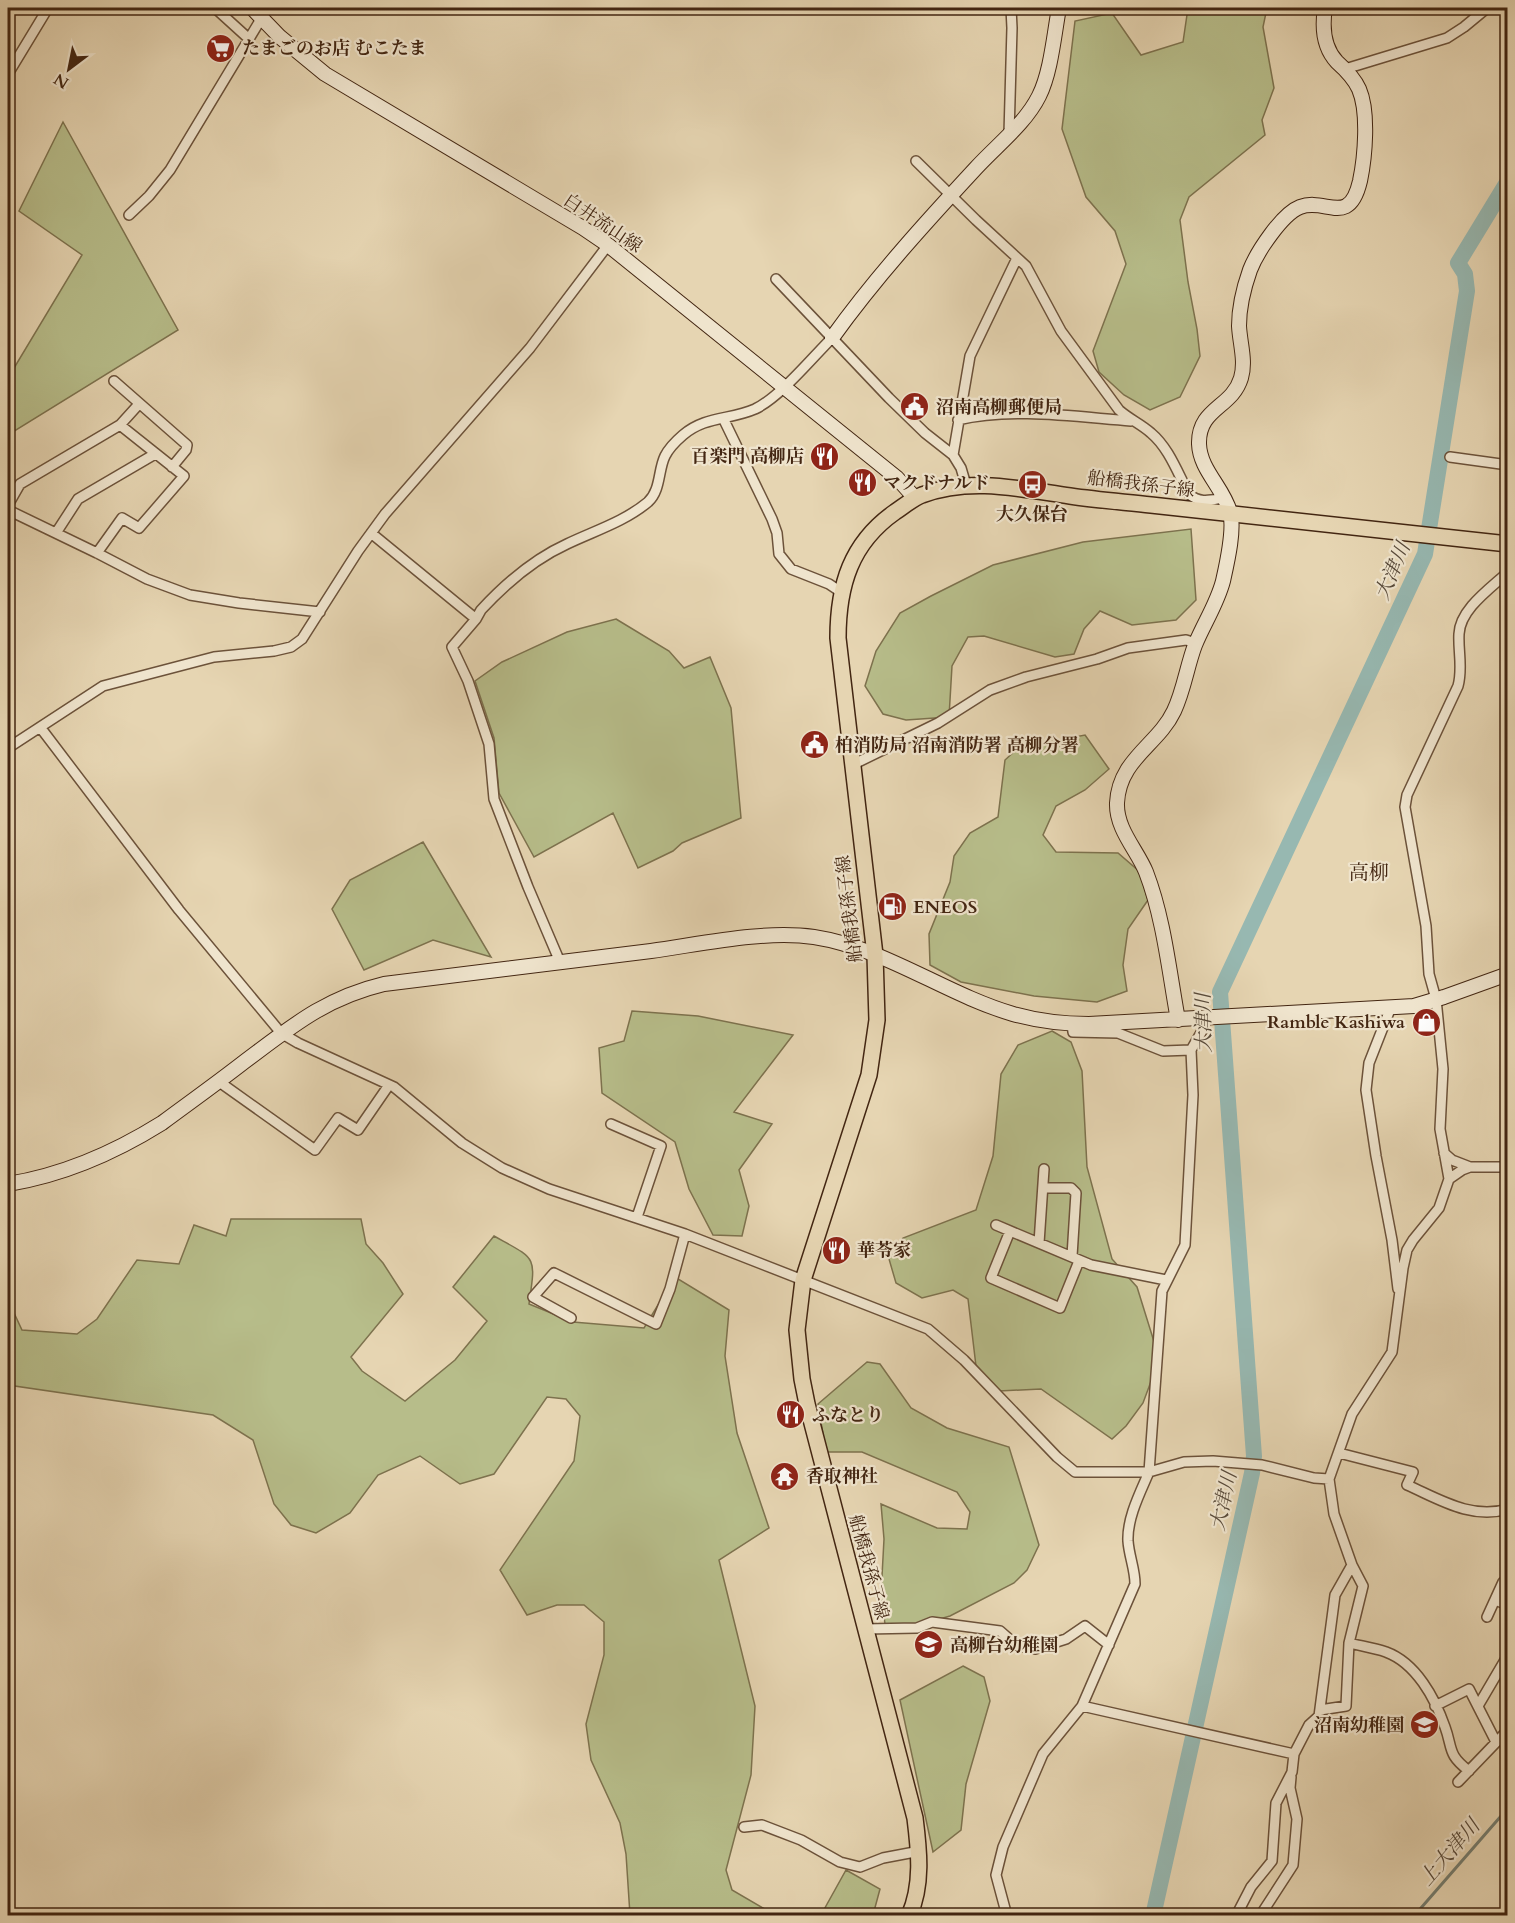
<svg xmlns="http://www.w3.org/2000/svg" width="1515" height="1923" viewBox="0 0 1515 1923" font-family="Cardo,'Noto Serif JP',serif">
  <style>
    .green { fill: #b7bd8a; stroke: #7d724e; stroke-width: 1.5 }
    .lines { fill: none; stroke-linecap: round; stroke-linejoin: round }
    .stream { stroke: #757e71; stroke-width: 3 }
    .river { stroke: #97b8b1; stroke-width: 16 }
    .street-casing { stroke: #6c523a; stroke-width: 12 }
    .secondary-casing { stroke: #432612; stroke-width: 16 }
    .primary-casing { stroke: #432612; stroke-width: 18 }
    .street { stroke: #efe4cd; stroke-width: 9 }
    .secondary { stroke: #efe4cd; stroke-width: 14 }
    .primary { stroke: #e6d5b2; stroke-width: 15 }
    .labels { text-anchor: middle; stroke-width: 4.5; stroke-linejoin: round; paint-order: stroke }
    .poi-label { font-size: 18px; font-weight: bold; fill: #432612; stroke: #efe4cd; text-anchor: start }
    .street-label { font-size: 18px; fill: #432612; stroke: #efe4cd }
    .water-label { font-size: 20px; font-style: italic; fill: #584a3a; stroke: #efe4cd }
    .neighbourhood-label { font-size: 20px; fill: #432612; stroke: #efe4cd }
  </style>
  <rect width="100%" height="100%" fill="#e6d5b2"/>
  <filter id="stains"><feTurbulence type="fractalNoise" baseFrequency=".00333" numOctaves="4"/><feColorMatrix values="0 0 0 0 .2 0 0 0 0 .09 0 0 0 0 .02 0 0 0 .5 -.17"/></filter>
  <radialGradient id="worn" r=".72"><stop offset=".6" stop-color="#630" stop-opacity="0"/><stop offset="1" stop-color="#630" stop-opacity=".3"/></radialGradient>
  <path class="green" d="M1188,8H1267L1263,27L1274,88L1262,120L1265,135L1189,197L1180,220L1188,282L1197,329L1200,356L1180,397L1150,410L1124,395L1099,372L1093,351L1126,264L1115,231L1086,197L1062,129L1075,21L1112,13L1141,55L1183,42Z
    M63,122L178,330L8,435V378L82,255L19,211Z
    M1191,529L1196,600L1176,620L1132,625L1100,611L1084,629L1074,654L1055,657L984,636L968,637L952,666L949,717L906,720L883,714L865,686L876,651L900,613L931,596L993,565L1083,542Z
    M616,619L669,651L684,668L710,657L731,708L741,818L682,843L673,851L638,868L613,813L534,857L499,793L494,738L475,681L502,662L567,632Z
    M1085,735L1109,769L1085,790L1056,806L1043,835L1056,852L1118,853L1140,872L1148,900L1128,929L1123,965L1127,991L1097,1002L1034,996L961,982L930,965L929,934L950,882L954,856L970,833L998,817L1005,760L1018,748Z
    M423,842L491,957L433,940L364,970L332,909L350,880Z
    M632,1011L698,1016L793,1035L734,1112L772,1124L739,1170L749,1206L742,1236L713,1235L689,1189L675,1142L602,1093L599,1048L624,1041Z
    M1052,1031L1071,1042L1082,1071L1087,1167L1112,1259L1137,1287L1156,1348L1153,1376L1143,1403L1126,1426L1112,1439L1041,1389L999,1391L976,1366L968,1299L953,1290L922,1298L896,1283L889,1259L903,1238L976,1210L993,1156L1001,1074L1018,1045Z
    M231,1219H361L366,1244L383,1263L403,1294L351,1357L362,1371L405,1401L455,1360L487,1321L453,1287L494,1236C537,1260 536,1255 529,1304L573,1322L644,1328L675,1277L729,1310L725,1356L737,1433L769,1528L719,1560L755,1706L751,1775L726,1870L732,1890L775,1915H630L626,1854L620,1823L591,1760L586,1724L604,1655V1622L584,1605H557L527,1615L500,1570L574,1461L580,1416L566,1399L547,1397L494,1474L460,1484L420,1456L378,1475L350,1513L316,1533L291,1525L274,1504L253,1440L213,1415L8,1385V1300L22,1330L77,1334L97,1319L137,1260L179,1264L194,1225L226,1236Z
    M867,1362L880,1364L911,1408L947,1428L1009,1447L1039,1545L1027,1570L1014,1583L950,1616L916,1626L885,1624L881,1595L884,1539L881,1504L937,1528L967,1529L970,1512L957,1492L862,1452H826L818,1404Z
    M963,1666L984,1677L990,1701L966,1784L961,1830L933,1852L900,1700Z
    M846,1870L880,1889L873,1915H821Z"/>
  <g class="lines">
    <path class="stream" d="M1414,1916L1508,1808"/>
    <path class="river" d="M1153,1916L1252,1473L1254,1456L1220,992L1425,554L1467,291L1465,274L1458,263L1508,181"/>
    <defs>
      <path id="street" d="M215,8L248,38
        M1345,69L1447,38L1464,27L1487,8
        M8,74L48,8
        M1009,134L1012,28L1011,8
        M916,161L976,220L1026,266L1061,331L1119,410C1129,419 1141,424 1151,433C1169,448 1178,474 1189,494C1200,504 1211,500 1224,498
        M129,215L149,196L170,170L261,19
        M776,279L889,398L925,433L953,455L961,468L966,485
        M114,381L187,445L186,450L172,467
        M723,418L772,519L777,533L779,554L791,569L829,584L841,592
        M958,420C1011,407 1077,417 1131,421
        M953,455L970,356L1017,258
        M1450,457L1508,465
        M8,505L20,484L120,425L139,404
        M8,510L97,553L147,579L190,595L239,603L320,612
        M56,533L78,499L155,454
        M371,533L476,619
        M97,553L122,518L139,528L184,476L120,425
        M40,727L179,910L281,1033L298,1043L394,1087L462,1143L502,1168L549,1189L685,1234L928,1329L964,1360L1057,1457L1075,1472H1149L1184,1462L1213,1461L1262,1465L1314,1478L1329,1479L1352,1414L1392,1352L1403,1268L1407,1250L1413,1240L1439,1208L1449,1179L1440,1129L1443,1069L1436,999L1429,974L1426,926L1405,807L1407,795L1458,686C1463,668 1458,652 1459,634C1460,609 1491,588 1508,572
        M8,748L103,686L214,657L274,651L291,647L302,639L358,551L385,514L530,348L608,245
        M852,765L938,723L990,690L1026,677L1097,659L1128,648L1186,640L1196,643
        M560,962L528,887L494,799L489,744L468,681L452,647L476,619L481,610C505,584 534,559 567,544C594,531 624,522 648,502C661,490 658,470 665,456C669,448 676,441 683,435C705,416 730,420 755,409C780,397 811,359 832,338
        M1391,1007L1369,1063L1366,1090L1376,1156L1392,1240L1398,1289
        M1072,1024L1073,1032L1118,1033L1163,1051L1191,1050
        M218,1081L315,1150L338,1118L358,1130L389,1085
        M611,1124L661,1146L637,1217
        M1444,1153L1452,1160L1470,1167
        M1449,1179L1462,1170L1470,1167H1508
        M1044,1188H1071L1076,1193L1072,1256
        M996,1225L1091,1265L1166,1280
        M1010,1231L991,1278L1060,1308L1079,1261
        M1039,1243L1044,1169
        M571,1318L533,1297L554,1273L656,1324L670,1289L685,1234
        M1339,1453L1413,1472L1407,1485C1439,1499 1471,1520 1508,1509
        M1495,1600L1508,1605
        M1487,1617L1503,1582
        M865,1629L917,1628L932,1622L1000,1631L1016,1645L1035,1649L1066,1639L1085,1626L1109,1645
        M1349,1643C1361,1646 1374,1648 1386,1652C1416,1663 1435,1698 1445,1727C1453,1749 1447,1754 1469,1771
        M1082,1706L1294,1754
        M1435,1706L1469,1689L1496,1742
        M1478,1706L1508,1655
        M1320,1710L1346,1706L1349,1643L1363,1586L1352,1565
        M1458,1782L1508,1730
        M744,1827L762,1825L801,1840L840,1862L860,1867L883,1858L920,1851
        M1007,1916L996,1875L1003,1847L1043,1754L1082,1706L1135,1584C1135,1569 1129,1556 1128,1541C1127,1518 1140,1493 1149,1472L1162,1291L1185,1245L1193,1095L1191,1050L1202,1031L1207,1017
        M1236,1916L1251,1887L1272,1861L1276,1803L1292,1772L1294,1754L1309,1725L1319,1716L1335,1595L1352,1565L1334,1514L1329,1479
        M1260,1916L1293,1865L1297,1819L1290,1788L1291,1777"/>
      <path id="secondary" d="M252,8L280,37L325,74L583,228L608,245L897,478L915,498
        M832,338C875,278 926,222 976,168C997,145 1025,124 1039,96C1051,72 1054,35 1059,8
        M1178,1020C1169,971 1164,919 1146,872C1137,850 1116,829 1117,803C1119,759 1158,745 1174,711C1184,690 1187,666 1195,645C1204,623 1217,604 1223,581C1227,563 1235,529 1230,512C1223,487 1200,470 1199,444C1198,408 1232,408 1241,378C1246,361 1240,344 1239,326C1239,307 1244,287 1250,270C1257,252 1282,214 1300,207C1326,197 1349,228 1360,181C1365,157 1369,112 1359,89C1354,78 1346,70 1337,62C1323,47 1322,27 1325,8
        M8,1184C64,1175 114,1153 162,1123C189,1103 217,1083 244,1062C291,1027 325,998 384,984C473,973 562,962 651,951C702,944 763,930 814,937C885,948 945,994 1013,1014C1038,1021 1063,1024 1089,1024L1414,1006L1444,997L1508,974"/>
      <path id="primary" d="M909,1916C923,1885 919,1850 915,1818L807,1404L802,1379L797,1330L803,1280L869,1075L877,1020L875,955L838,638C838,585 851,543 895,512C904,506 912,499 922,495C971,477 1020,489 1070,496C1097,500 1124,502 1151,505C1270,519 1389,532 1508,544"/>
    </defs>
    <use href="#street" class="street-casing"/>
    <use href="#secondary" class="secondary-casing"/>
    <use href="#primary" class="primary-casing"/>
    <use href="#street" class="street"/>
    <use href="#secondary" class="secondary"/>
    <use href="#primary" class="primary"/>
  </g>
  <defs>
    <symbol id="supermarket-disc" viewBox="-11 -11 22 22"><circle r="9.5" fill="#8f2418" stroke="#efe4cd"/><path d="M-6-5.5h2.5l.6 2H6L4.5 2H-2.5L-4.4-4H-6ZM-1.5 3.2a1.3 1.3 0 1 0 .1 0ZM3 3.2a1.3 1.3 0 1 0 .1 0Z" fill="#fff"/></symbol>
    <symbol id="civic-disc" viewBox="-11 -11 22 22"><circle r="9.5" fill="#8f2418" stroke="#efe4cd"/><path d="M-.6-6.5H3V-4.5H.6V-3L4-1V1h2V6H-6V1h2V-1L-.6-3ZM-1.2 2.5V6h2.4V2.5Z" fill="#fff"/></symbol>
    <symbol id="restaurant-disc" viewBox="-11 -11 22 22"><circle r="9.5" fill="#8f2418" stroke="#efe4cd"/><path d="M-5-6h1v4h1v-4h1v4h1v-4h1v5L-1.5 .5V6h-2V.5L-5-1ZM5-6V6H3V1.5H1.5Q1.5-4 5-6Z" fill="#fff"/></symbol>
    <symbol id="bus-disc" viewBox="-11 -11 22 22"><circle r="9.5" fill="#8f2418" stroke="#efe4cd"/><path d="M-5-6H5V4H4V6H2V4H-2V6H-4V4H-5ZM-3.5-4V0h7V-4ZM-3.5 1.2v1.5H-2V1.2ZM2 1.2v1.5H3.5V1.2Z" fill="#fff"/></symbol>
    <symbol id="fuel-disc" viewBox="-11 -11 22 22"><circle r="9.5" fill="#8f2418" stroke="#efe4cd"/><path d="M-5.5-6h7V0h2V4h1.3V-2.5L3-4.5l.8-.8L6-3V5H2.5V1h-1V6h-7ZM-4.2-4.7v3.2H.2V-4.7Z" fill="#fff"/></symbol>
    <symbol id="shop-disc" viewBox="-11 -11 22 22"><circle r="9.5" fill="#8f2418" stroke="#efe4cd"/><path d="M-5-2.5h2.3a2.7 3.5 0 0 1 5.4 0H5L5.5 6h-11ZM-1.5-2.5h3a1.5 2.3 0 0 0-3 0Z" fill="#fff"/></symbol>
    <symbol id="temple-disc" viewBox="-11 -11 22 22"><circle r="9.5" fill="#8f2418" stroke="#efe4cd"/><path d="M0-6L5-2H3V0L6.5 2.5H4V6H1.5V3h-3V6H-4V2.5H-6.5L-3 0V-2H-5Z" fill="#fff"/></symbol>
    <symbol id="school-disc" viewBox="-11 -11 22 22"><circle r="9.5" fill="#8f2418" stroke="#efe4cd"/><path d="M0-5L7-2L0 1L-7-2ZM-4 1L0 2.5L4 1V4Q0 6-4 4Z" fill="#fff"/></symbol>
  </defs>
  <g fill-rule="evenodd">
    <use href="#supermarket-disc" x="204" y="32" width="33" height="33"/>
    <use href="#civic-disc" x="898" y="390" width="33" height="33"/>
    <use href="#restaurant-disc" x="808" y="440" width="33" height="33"/>
    <use href="#restaurant-disc" x="846" y="466" width="33" height="33"/>
    <use href="#bus-disc" x="1016" y="468" width="33" height="33"/>
    <use href="#civic-disc" x="798" y="728" width="33" height="33"/>
    <use href="#fuel-disc" x="876" y="890" width="33" height="33"/>
    <use href="#shop-disc" x="1410" y="1006" width="33" height="33"/>
    <use href="#restaurant-disc" x="820" y="1234" width="33" height="33"/>
    <use href="#restaurant-disc" x="774" y="1398" width="33" height="33"/>
    <use href="#temple-disc" x="768" y="1460" width="33" height="33"/>
    <use href="#school-disc" x="912" y="1628" width="33" height="33"/>
    <use href="#school-disc" x="1408" y="1708" width="33" height="33"/>
  </g>
  <g class="labels">
    <g class="poi-label">
      <text x="242" y="54">たまごのお店 むこたま</text>
      <text x="936" y="413">沼南高柳郵便局</text>
      <text x="804" y="462" text-anchor="end">百楽門 高柳店</text>
      <text x="883" y="489">マクドナルド</text>
      <text x="1032" y="520" text-anchor="middle">大久保台</text>
      <text x="835" y="751">柏消防局 沼南消防署 高柳分署</text>
      <text x="913" y="913">ENEOS</text>
      <text x="1405" y="1028" text-anchor="end">Ramble Kashiwa</text>
      <text x="857" y="1256">華苓家</text>
      <text x="812" y="1421">ふなとり</text>
      <text x="806" y="1482">香取神社</text>
      <text x="950" y="1651">高柳台幼稚園</text>
      <text x="1404" y="1731" text-anchor="end">沼南幼稚園</text>
    </g>
    <g class="street-label">
      <text transform="translate(603 223) rotate(34)" y="6">白井流山線</text>
      <text transform="translate(1141 484) rotate(7)" y="6">船橋我孫子線</text>
      <text transform="translate(849 909) rotate(-97)" y="6">船橋我孫子線</text>
      <text transform="translate(869 1567) rotate(75)" y="6">船橋我孫子線</text>
    </g>
    <g class="water-label">
      <text transform="translate(1392 571) rotate(-67)" y="7">大津川</text>
      <text transform="translate(1203 1023) rotate(-91)" y="7">大津川</text>
      <text transform="translate(1223 1501) rotate(-78)" y="7">大津川</text>
      <text transform="translate(1449 1852) rotate(-49)" y="7">上大津川</text>
    </g>
    <g class="neighbourhood-label">
      <text x="1369" y="879">高柳</text>
    </g>
  </g>
  <rect width="1515" height="1923" fill="none" stroke="#e6d5b2" stroke-width="30"/>
  <rect x="9" y="9" width="1497" height="1905" fill="none" stroke="#432612" stroke-width="3"/>
  <rect x="15" y="15" width="1485" height="1893" fill="none" stroke="#432612" stroke-width="1.5"/>
  <g transform="translate(69 69) rotate(212)" stroke="#efe4cd" stroke-width="4.5" paint-order="stroke">
  <path d="M0-4.5L10 22L0 15L-10 22Z" fill="#432612"/>
  <text y="-9" font-size="16" font-weight="bold" text-anchor="middle" fill="#432612">N</text>
  </g>
  <rect width="100%" height="100%" filter="url(#stains)"/>
  <rect width="100%" height="100%" fill="url(#worn)"/>
</svg>
